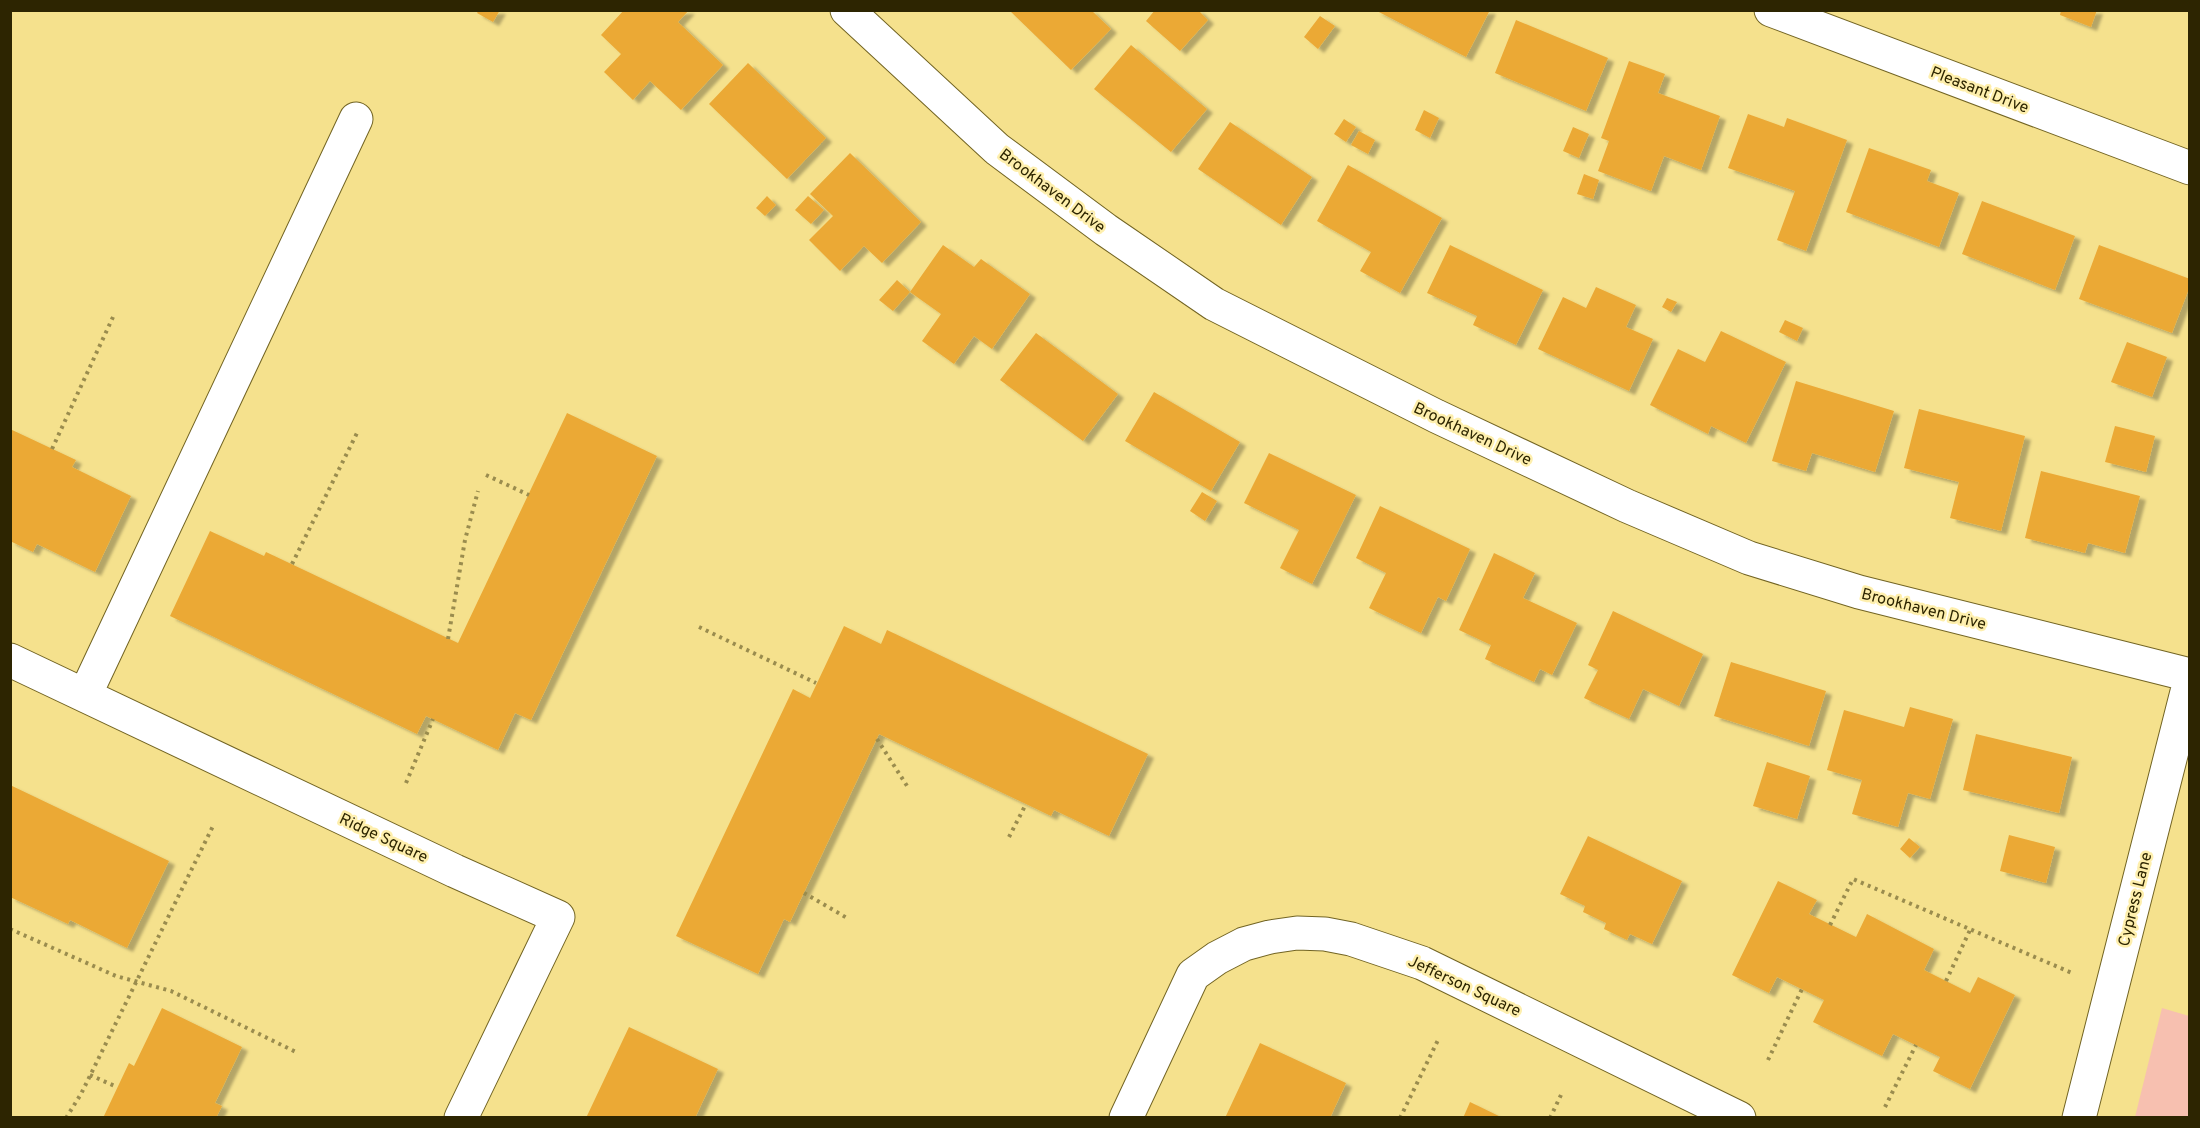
<svg xmlns="http://www.w3.org/2000/svg" width="2200" height="1128" viewBox="0 0 2200 1128" font-family="Overpass,sans-serif">
  <style>
    .green { fill: #f7c0b0 }
    .building { fill: #eba936; filter: url(#shadow) }
    .lines { fill: none; stroke-linecap: round; stroke-linejoin: round }
    .minor-casing { stroke: #726423; stroke-width: 35 }
    .path { stroke: #9a8c4e; stroke-width: 4; stroke-dasharray: 3 4.5; stroke-linecap: butt }
    .minor { stroke: #fff; stroke-width: 33 }
    .labels { text-anchor: middle; stroke-width: 5; stroke-linejoin: round; paint-order: stroke }
    .street-label { font-size: 16px; fill: #2d2501; stroke: #feefad }
  </style>
  <defs>
    <filter id="shadow"><feDropShadow dx="6" dy="4" stdDeviation="1.5" flood-color="#0004"/></filter>
  </defs>
  <rect width="100%" height="100%" fill="#f5e18d"/>
  <path class="green" d="M2162,1008L2189,1016V1117H2135Z"/>
  <path class="building" d="M479,10H500L493,22L477,13Z
    M624,10H689L678,22L723,65L681,110L650,81L633,100L604,72L621,54L601,35Z
    M1009,10H1091L1111,29L1071,70Z
    M1155,10H1198L1208,20L1180,51L1146,21Z
    M1375,10H1490L1466,57Z
    M2061,10H2097L2091,27L2060,15Z
    M1320,16L1335,26L1318,49L1304,37Z
    M1516,20L1608,58L1586,111L1495,73Z
    M1131,45L1207,109L1171,152L1094,89Z
    M1629,61L1665,74L1658,93L1720,116L1701,170L1664,156L1651,191L1598,171L1609,141L1601,138Z
    M748,63L826,138L787,179L709,104Z
    M1424,110L1439,118L1430,138L1415,130Z
    M1748,114L1784,127L1787,118L1847,140L1806,251L1777,240L1795,191L1728,168Z
    M1344,119L1356,127L1346,142L1334,134Z
    M1230,122L1312,177L1281,225L1198,169Z
    M1573,127L1589,134L1579,158L1563,151Z
    M1359,131L1375,140L1368,154L1351,145Z
    M1869,148L1931,170L1927,181L1959,193L1939,247L1846,212Z
    M850,153L921,222L882,263L864,246L840,271L809,240L833,216L810,194Z
    M1348,165L1442,218L1400,293L1360,271L1371,252L1317,221Z
    M1584,174L1599,180L1593,199L1577,194Z
    M767,196L776,205L765,216L756,208Z
    M808,196L824,210L811,224L795,210Z
    M1982,201L2075,236L2055,290L1962,254Z
    M943,245L974,267L981,259L1030,294L992,349L974,336L954,364L922,341L941,314L910,292Z
    M1450,245L1543,290L1516,345L1473,325L1477,316L1427,293Z
    M2099,245L2190,279V286L2172,333L2079,299Z
    M897,280L910,292L893,311L879,300Z
    M1596,287L1636,305L1626,327L1653,339L1629,391L1538,349L1563,297L1586,308Z
    M1667,298L1677,302L1671,312L1662,307Z
    M1785,320L1803,328L1797,341L1779,332Z
    M1721,331L1786,362L1746,443L1711,426L1708,434L1650,405L1678,349L1705,362Z
    M1036,333L1118,394L1083,441L1000,380Z
    M2127,342L2167,357L2152,397L2111,382Z
    M1796,381L1894,411L1875,472L1812,453L1806,471L1772,461Z
    M1154,392L1240,442L1211,491L1125,441Z
    M1919,409L2025,436L2001,531L1950,518L1959,482L1904,468Z
    M567,413L657,456L531,720L515,713L498,750L426,716L417,734L170,616L210,531L264,556L266,552L458,643Z
    M2115,426L2155,436L2146,472L2105,462Z
    M10,429L76,460L72,467L131,496L95,572L37,544L33,552L10,541Z
    M1269,453L1356,495L1312,584L1280,568L1299,530L1244,503Z
    M2041,471L2140,496L2125,553L2088,543L2085,553L2025,538Z
    M1202,492L1217,501L1205,521L1190,511Z
    M1380,506L1470,549L1446,601L1438,597L1421,633L1369,608L1386,573L1356,558Z
    M1494,553L1535,573L1523,598L1577,623L1552,675L1540,669L1534,682L1485,659L1491,645L1459,630Z
    M1613,611L1703,654L1679,706L1643,689L1629,719L1584,698L1598,670L1588,665Z
    M844,626L881,644L887,630L1148,754L1109,836L1054,810L1051,816L879,734L790,922L784,919L758,974L676,936L793,689L810,698Z
    M1731,662L1826,691L1809,746L1714,716Z
    M1910,707L1953,719L1930,799L1908,793L1898,827L1852,814L1862,780L1827,770L1844,710L1904,727Z
    M1976,734L2072,757L2059,813L1963,790Z
    M1767,762L1810,776L1797,819L1753,806Z
    M10,785L169,861L127,948L70,920L68,924L10,897Z
    M2009,835L2055,847L2046,883L2000,871Z
    M1588,836L1682,881L1652,944L1630,934L1627,940L1604,929L1606,923L1583,912L1585,906L1560,894Z
    M1909,838L1920,847L1910,858L1900,849Z
    M1778,881L1817,900L1809,914L1856,937L1867,914L1934,949L1924,970L1970,993L1978,977L2015,995L1970,1089L1933,1071L1940,1057L1893,1034L1882,1056L1813,1022L1824,1000L1777,977L1769,993L1732,975Z
    M162,1008L242,1047L215,1103L222,1106L216,1118H103L129,1063L134,1066Z
    M629,1027L718,1069L695,1118H586Z
    M1260,1043L1346,1083L1330,1118H1225Z
    M1470,1102L1503,1118H1463Z"/>
  <g class="lines">
    <defs>
      <path id="minor" d="M847,10L997,149L1106,230L1214,304L1436,416L1627,506L1749,558L1859,592L2190,675
        M1771,10L2190,168
        M10,660L455,871L558,917L461,1118
        M85,695L356,119
        M1126,1118L1193,975L1217,958L1244,944L1270,937L1297,933L1325,934L1351,939L1422,963L1739,1118
        M2079,1118L2190,680"/>
    </defs>
    <use href="#minor" class="minor-casing"/>
    <path class="path" d="M52,449L113,317
      M486,475L529,495
      M292,564L357,433
      M699,627L816,683
      M448,639L465,540L478,491
      M877,739L909,789
      M406,783L433,719
      M1009,837L1026,804
      M804,893L847,918
      M1830,925L1853,879L2072,973
      M10,929L116,976L171,991L298,1053
      M1946,981L1970,930
      M1768,1060L1802,989
      M90,1075L117,1087
      M1885,1107L1916,1045
      M66,1118L81,1094L213,826
      M1400,1118L1439,1038
      M1550,1118L1561,1095"/>
    <use href="#minor" class="minor"/>
  </g>
  <g class="labels">
    <g class="street-label">
      <text transform="translate(1980 89) rotate(21)" y="6">Pleasant Drive</text>
      <text transform="translate(1053 190) rotate(37)" y="6">Brookhaven Drive</text>
      <text transform="translate(1473 433) rotate(25)" y="6">Brookhaven Drive</text>
      <text transform="translate(1924 608) rotate(14)" y="6">Brookhaven Drive</text>
      <text transform="translate(384 837) rotate(25)" y="6">Ridge Square</text>
      <text transform="translate(2134 899) rotate(-76)" y="6">Cypress Lane</text>
      <text transform="translate(1465 985) rotate(25)" y="6">Jefferson Square</text>
    </g>
  </g>
  <rect width="2200" height="1128" fill="none" stroke="#2d2501" stroke-width="24"/>
</svg>
